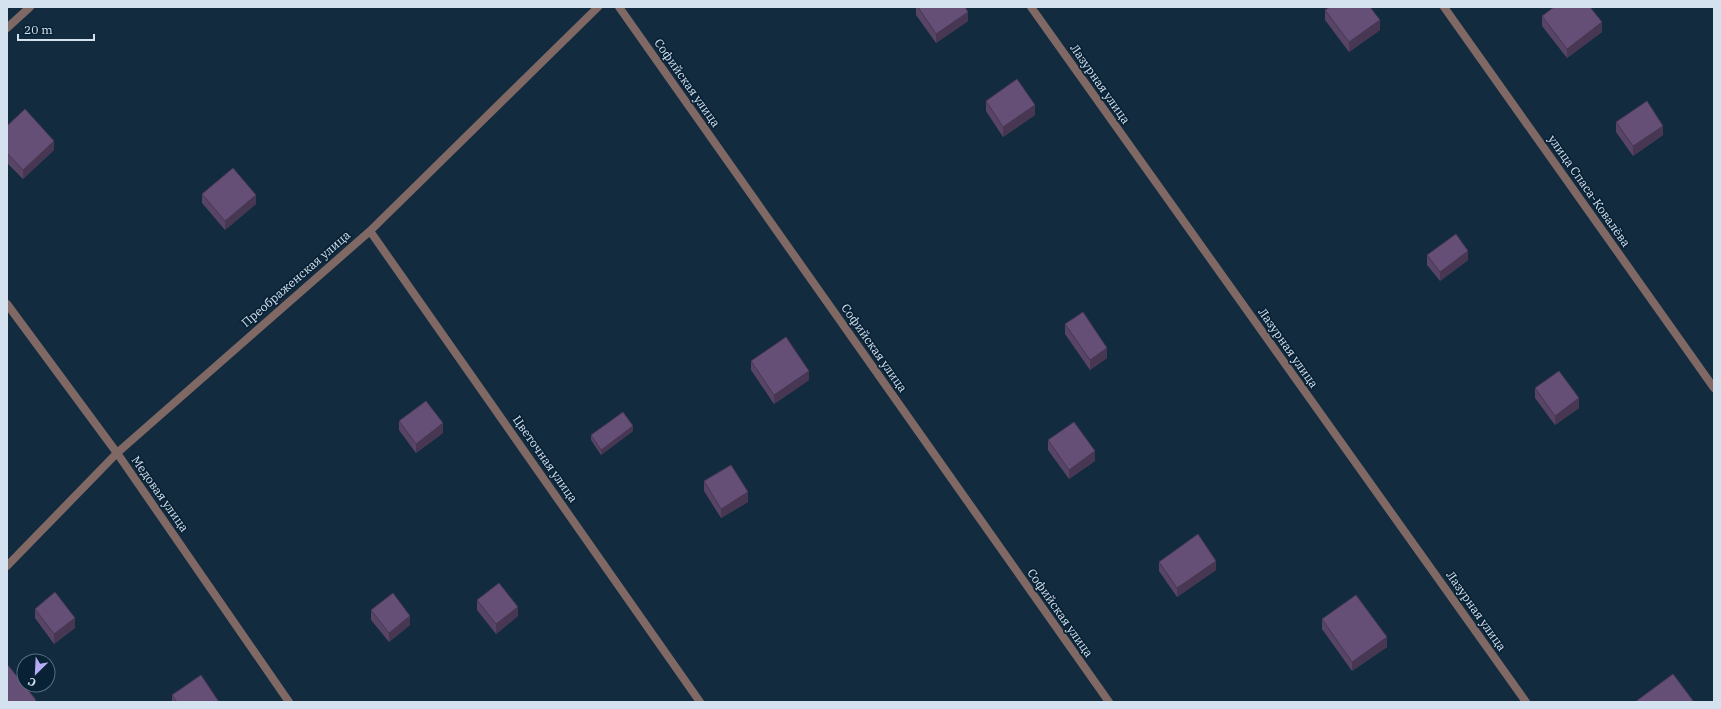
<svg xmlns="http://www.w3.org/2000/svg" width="1721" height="709" viewBox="0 0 1721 709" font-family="'IBM Plex Serif',serif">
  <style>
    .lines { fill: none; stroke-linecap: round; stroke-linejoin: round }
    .street { stroke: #806964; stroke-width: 8 }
    .wall { fill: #584465 }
    .shaded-wall { fill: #473753 }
    .building { fill: #664f76; stroke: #473753 }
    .labels { text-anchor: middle; stroke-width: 3.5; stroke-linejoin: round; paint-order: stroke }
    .street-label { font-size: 12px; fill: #d4e2ef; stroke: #082135 }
  </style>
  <rect width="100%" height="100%" fill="#132b3f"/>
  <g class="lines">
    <path class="street" d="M619,7L1109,702
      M1031,7L1526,702
      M1444,7L1714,388
      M7,28L30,7
      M370,231L700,702
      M7,304L117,453L289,702
      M7,566L117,453L370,231L598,7"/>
  </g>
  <path class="wall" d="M916,7H965L968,21L936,43L916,15Z
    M1325,10L1380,30L1349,52L1325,20Z
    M1542,16L1602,32L1567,58L1542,26Z
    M986,101L1035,115L1003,137L986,111Z
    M1616,122L1663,135L1633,156L1616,132Z
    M7,126L54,150L23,179L7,163Z
    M202,194L256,204L225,230L202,203Z
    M1427,255L1468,260L1440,281L1427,265Z
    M1065,324L1107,358L1090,370L1065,334Z
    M751,361L809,380L774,404L751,370Z
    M1535,388L1579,408L1555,425L1535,398Z
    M399,421L443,433L416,453L399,430Z
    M633,431L601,455L591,440V435Z
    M1048,440L1095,461L1069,479L1048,450Z
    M704,481L748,502L721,518L704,491Z
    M1159,562L1216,570L1177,597L1159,571Z
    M477,600L518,616L496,634L477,610Z
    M35,609L75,628L54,644L35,618Z
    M371,610L410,625L389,642L371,620Z
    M1322,619L1387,647L1352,671L1322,629Z
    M172,695L219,702H172Z"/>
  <path class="shaded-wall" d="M968,12V21L936,43V34Z
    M1380,20V30L1349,52V42Z
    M1602,22V32L1567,58V49Z
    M1035,105V115L1003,137V127Z
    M1663,126V135L1633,156V146Z
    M54,141V150L23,179V170Z
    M256,195V204L225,230V221Z
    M1468,251V260L1440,281V272Z
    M1107,348V358L1090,370V360Z
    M809,371V380L774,404V395Z
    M1579,398V408L1555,425V416Z
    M443,423V433L416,453V444Z
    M633,426V431L601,455V450Z
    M1095,451V461L1069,479V470Z
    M748,492V502L721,518V509Z
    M1216,561V570L1177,597V588Z
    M518,607V616L496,634V624Z
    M410,616V625L389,642V633Z
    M75,618V628L54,644V634Z
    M1387,637V647L1352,671V662Z"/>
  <path class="building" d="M918,7H965L968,12L936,34Z
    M1330,7H1370L1380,20L1349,42L1325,10Z
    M1554,7H1590L1602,22L1567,49L1542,16Z
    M1017,79L1035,105L1003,127L986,101Z
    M1647,101L1663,126L1633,146L1616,122Z
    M25,109L54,141L23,170L7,153V126Z
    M233,168L256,195L225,221L202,194Z
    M1456,234L1468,251L1440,272L1427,255Z
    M1083,312L1107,348L1090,360L1065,324Z
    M786,337L809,371L774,395L751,361Z
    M1559,371L1579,398L1555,416L1535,388Z
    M426,401L443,423L416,444L399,421Z
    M623,412L633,426L601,450L591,435Z
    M1074,422L1095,451L1069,470L1048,440Z
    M731,465L748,492L721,509L704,481Z
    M1198,534L1216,561L1177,588L1159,562Z
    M499,583L518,607L496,624L477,600Z
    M55,592L75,618L54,634L35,609Z
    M393,593L410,616L389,633L371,610Z
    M1356,595L1387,637L1352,662L1322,619Z
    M7,664L36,700L34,702H7Z
    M1673,674L1694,702H1635Z
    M201,675L219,702H177L172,695Z"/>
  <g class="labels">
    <g class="street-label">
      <text transform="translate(687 83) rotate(55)" y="4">Софийская улица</text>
      <text transform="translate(1100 84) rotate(55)" y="4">Лазурная улица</text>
      <text transform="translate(1589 191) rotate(55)" y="4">улица Спаса-Ковалёва</text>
      <text transform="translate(296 279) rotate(-41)" y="4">Преображенская улица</text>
      <text transform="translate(874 348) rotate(55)" y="4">Софийская улица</text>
      <text transform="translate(1288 348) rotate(55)" y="4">Лазурная улица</text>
      <text transform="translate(545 459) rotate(55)" y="4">Цветочная улица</text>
      <text transform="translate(160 494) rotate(55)" y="4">Медовая улица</text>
      <text transform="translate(1476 611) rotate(55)" y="4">Лазурная улица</text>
      <text transform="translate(1060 613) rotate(55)" y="4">Софийская улица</text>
    </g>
  </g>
  <rect width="1721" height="709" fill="none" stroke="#d4e2ef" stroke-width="16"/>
  <g transform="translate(36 673) rotate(204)"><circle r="19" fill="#082135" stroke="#5a6e7f"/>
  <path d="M0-3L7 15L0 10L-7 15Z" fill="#b5acf8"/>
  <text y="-6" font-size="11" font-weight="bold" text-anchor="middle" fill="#d4e2ef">С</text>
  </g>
  <path d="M18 34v6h76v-6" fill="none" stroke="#d4e2ef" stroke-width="2"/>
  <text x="24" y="34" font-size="12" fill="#d4e2ef" stroke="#082135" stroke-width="3" paint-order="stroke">20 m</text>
</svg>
